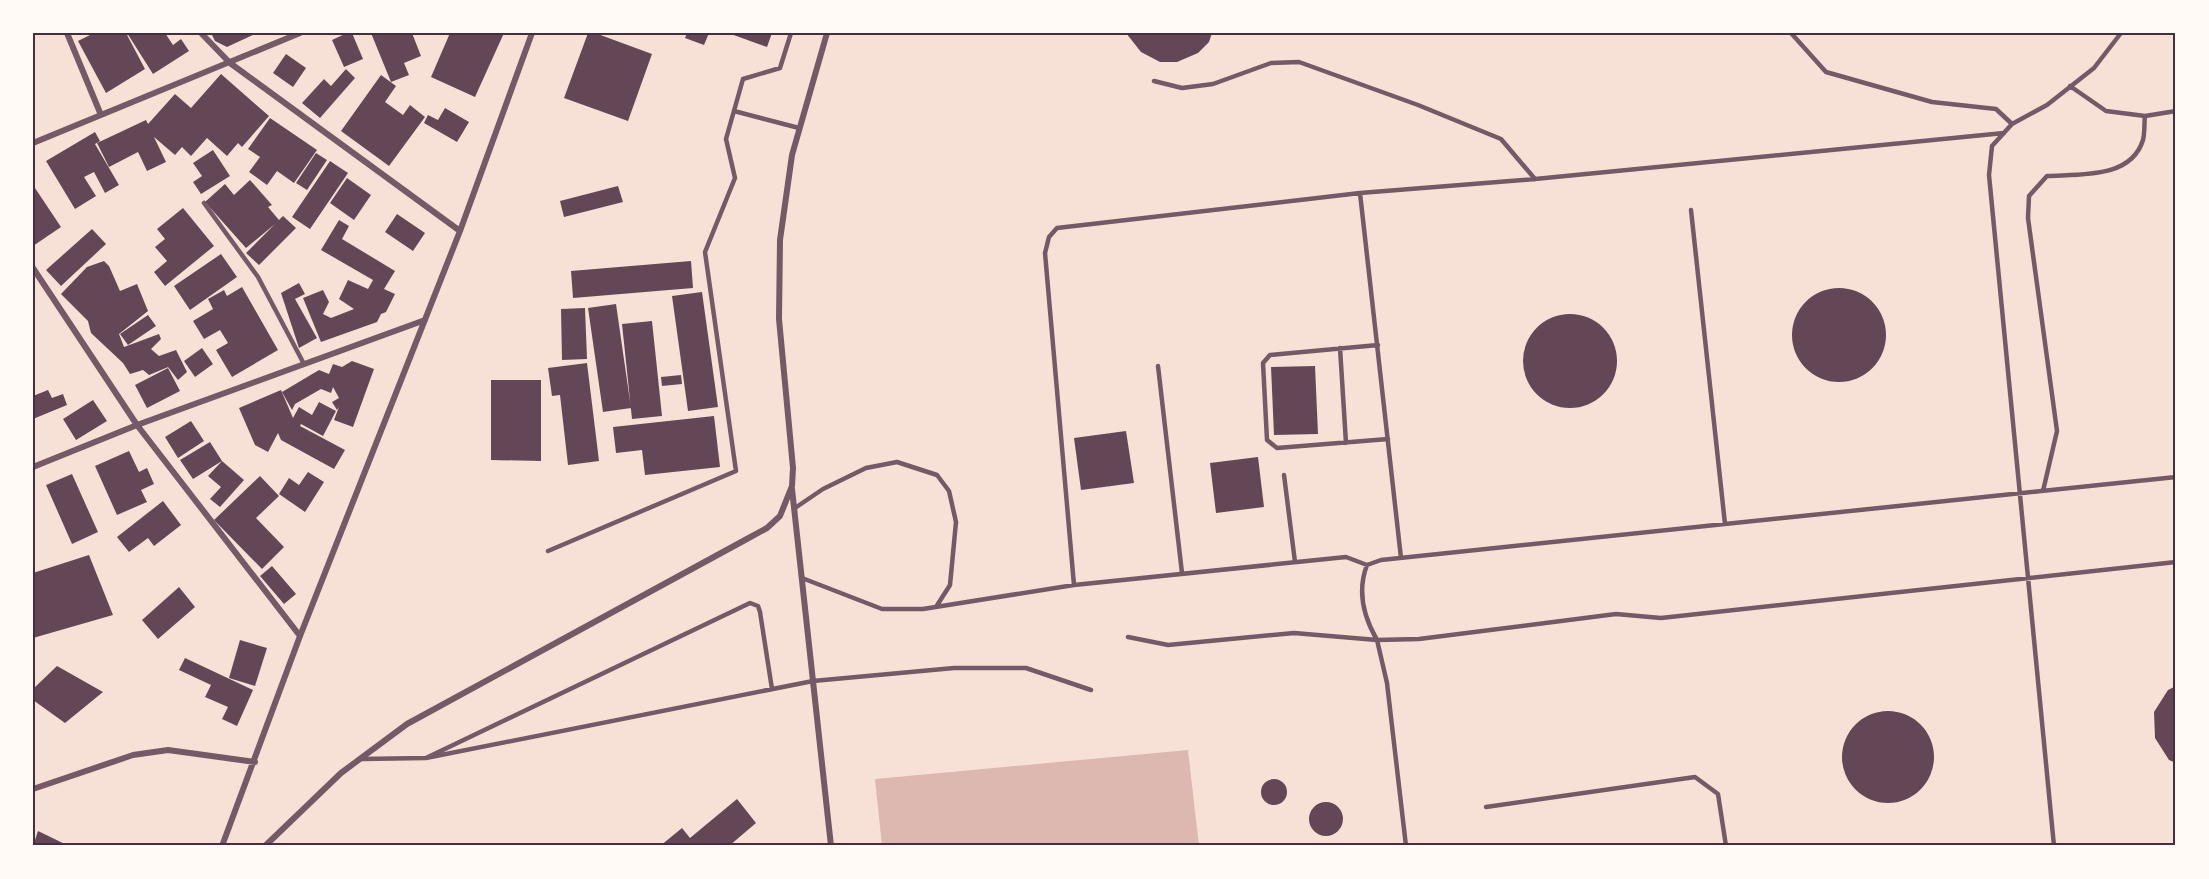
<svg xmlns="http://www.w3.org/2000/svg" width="2209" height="879" viewBox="0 0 2209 879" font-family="Montserrat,sans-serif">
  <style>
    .water { fill: #dcb8b0 }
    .building { fill: #644757 }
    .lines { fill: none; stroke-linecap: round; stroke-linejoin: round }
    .service { stroke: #755966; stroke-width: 4.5 }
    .minor { stroke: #755966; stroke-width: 6 }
    .neatline { fill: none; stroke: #4a2c40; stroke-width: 2 }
  </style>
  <rect width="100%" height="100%" fill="#f7e1d7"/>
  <path class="water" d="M1188,750L1199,846H882L875,779Z"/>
  <path class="building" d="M94,33H126L145,69L106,93L78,41Z
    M127,33H165L173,45L181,39L189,51L153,74Z
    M211,33H257L227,47L215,41Z
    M347,33H352L363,59L344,67L332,40Z
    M371,33H412L421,56L404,63L409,75L391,82Z
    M450,33H504L475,97L431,77Z
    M588,33H595L652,54L628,121L564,98Z
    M687,33H709L704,45L685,38Z
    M728,33H772L767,47Z
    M1126,33H1212L1209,42L1198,53L1177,62H1160L1141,52Z
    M286,54L306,68L293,87L273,73Z
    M346,69L355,78L320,118L302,103L324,79L331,86Z
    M221,74L269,116L242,147L238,143L227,156L207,138L191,156L182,147L175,155L154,137L166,162L147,171L138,152L109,167L97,143L146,120L148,124L175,94L191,108Z
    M381,75L396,86L385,102L403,115L410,105L425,117L389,166L341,131Z
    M445,108L469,122L457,142L424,123L428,115L438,120Z
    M270,118L317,150L294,183L277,171L267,185L249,172L260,157L248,149Z
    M95,132L100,141L95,144L119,185L105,193L94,172L84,177L96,196L75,209L46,161Z
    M213,150L230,176L201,194L193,182L202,176L193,163Z
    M316,153L327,160L307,190L296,183Z
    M330,161L348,173L310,229L292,217Z
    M347,178L371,195L354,220L330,203Z
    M250,180L272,205L268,207L279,220L283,216L296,228L259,265L246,253L275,224L246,248L205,202L225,184L234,195Z
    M33,185L61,227L33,246Z
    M618,186L623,202L564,217L560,201Z
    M183,208L214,246L165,286L154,272L167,261L155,247L165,239L157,229Z
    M397,214L425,233L413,251L385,232Z
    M339,220L349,226L342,239L395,271L384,289L395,294L386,312L381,314L377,322L321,342L303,298L323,290L329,302L323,314L331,318L354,309L339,299L348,280L368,289L373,280L321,250Z
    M92,229L106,244L61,286L46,270Z
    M221,254L237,277L190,310L174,286Z
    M104,261L109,266L120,291L137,284L148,311L119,334L124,347L159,334L161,339L151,349L159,356L176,350L187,372L178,380L168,367L173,365L149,375L143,370L130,374L123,363L91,333L88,321L61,294L87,267Z
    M691,261L693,288L573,298L571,271Z
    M299,283L305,294L295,299L317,338L299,348L281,293Z
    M242,287L278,350L232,377L216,350L228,343L220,330L204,339L193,321L213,309L208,299L224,290L227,296Z
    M1792 335a47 47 0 1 1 94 0a47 47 0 1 1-94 0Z
    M702,292L718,407L688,411L672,296Z
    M616,304L631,408L603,412L588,308Z
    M585,308L587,359L562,360L561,309Z
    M1523 361a47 47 0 1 1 94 0a47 47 0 1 1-94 0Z
    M148,315L156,326L128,345L120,334Z
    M652,321L662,416L632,419L622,324Z
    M202,348L213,364L195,377L184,361Z
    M352,361L374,369L353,427L334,420L339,407L337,410L332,402L339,398L333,387L331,393L321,389L295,404L292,410L282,392L319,370L329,374L333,364L342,367Z
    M587,363L599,461L568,465L560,395L552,396L548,368Z
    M1315,366L1318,434L1274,435L1271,367Z
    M168,368L180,391L147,408L135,385Z
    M681,375L682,384L662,386L661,377Z
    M491,380H541V461L491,460Z
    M48,390L52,398L63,394L67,405L33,419V396Z
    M281,390L293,418L299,407L312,415L319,402L336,411L323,436L301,424L300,426L345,450L334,469L281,440L278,433L268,452L255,445L239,408Z
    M93,400L107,421L76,440L63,419Z
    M714,416L720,467L645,475L642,450L616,453L613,427Z
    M191,421L204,441L178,458L165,437Z
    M1126,431L1134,483L1081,490L1074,438Z
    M210,442L222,461L193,479L180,460Z
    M129,451L139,472L147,468L154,484L141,490L147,502L117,515L95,466Z
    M1258,457L1264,507L1216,513L1210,463Z
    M222,461L244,480L220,507L210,499L221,487L208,476Z
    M308,472L324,482L305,512L279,494L289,478L299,485Z
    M72,474L98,532L72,544L46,485Z
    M260,476L279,496L256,518L284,547L262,569L214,520Z
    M163,501L181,525L154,546L148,538L129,552L117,537Z
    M89,555L113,615L33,638V573Z
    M272,566L296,594L284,604L260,576Z
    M179,587L195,607L158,639L142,620Z
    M240,640L267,648L255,686L229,678Z
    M185,658L253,690L237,726L222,719L228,707L205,697L211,685L179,670Z
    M57,666L103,692L65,723L33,700V689Z
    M2176,686V763L2169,760L2155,738L2154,712L2168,690Z
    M1842 757a46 46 0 1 1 92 0a46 46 0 1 1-92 0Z
    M1261 792a13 13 0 1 1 26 0a13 13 0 1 1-26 0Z
    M737,799L756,823L729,846H660L682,828L690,838Z
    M1309 819a17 17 0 1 1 34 0a17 17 0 1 1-34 0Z
    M38,831L69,846H33Z"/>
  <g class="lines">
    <path class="service" d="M1791,33L1826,72L1932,102L1996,109L2012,124
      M1154,81L1182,88L1213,84L1271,63L1299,62L1418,105L1501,139L1535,179
      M2070,86L2106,111L2145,116L2176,111
      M734,111L799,128
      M1360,193L1401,558
      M204,203L258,277L304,364
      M1691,210L1725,524
      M1378,345L1270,355L1263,363L1267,440L1277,448L1388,439
      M1340,348L1346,443
      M1158,366L1182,573
      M1284,475L1295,562
      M2043,491L2057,431L2028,218L2029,196L2047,176C2080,174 2131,179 2143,140C2145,132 2144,123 2145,116
      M795,508L823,489L866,468L897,462L937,475L949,491L956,522L950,585L936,607
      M548,551L736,471L705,252L735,178L726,139L743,79L780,68L791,33
      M802,578L882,609H923L1074,585L1346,557L1367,565
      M1074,585L1045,253L1049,237L1057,228L1360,193L1535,179L2004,133
      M1128,637L1168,645L1294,633L1377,640
      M1377,640C1363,616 1357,591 1367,565L1381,560L2176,477
      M426,758L813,681L954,668H1026L1091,690
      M361,759L426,758L750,603L758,606L760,612L772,689
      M1486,807L1695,777L1718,794L1726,846
      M1406,846L1387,683L1377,640L1419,639L1616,614L1661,618L2176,562
      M2054,846L1989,175L1992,146L2012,124L2047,105L2094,68L2121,33"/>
    <path class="minor" d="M67,33L101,115
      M201,33L230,63L460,231
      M33,143L300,33
      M33,268L137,425L300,636
      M33,467L137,425L425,320
      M792,489L831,846
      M33,789L133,755L168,750L255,762
      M222,846L300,636L460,231L532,33
      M265,846L341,773L407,724L745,540L767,528L780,516L792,486L793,468L779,319L780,240L792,155L827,33"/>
  </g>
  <rect width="2209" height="879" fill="none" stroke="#fffaf5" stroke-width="69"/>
  <rect x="34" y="34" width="2140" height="810" class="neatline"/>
</svg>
